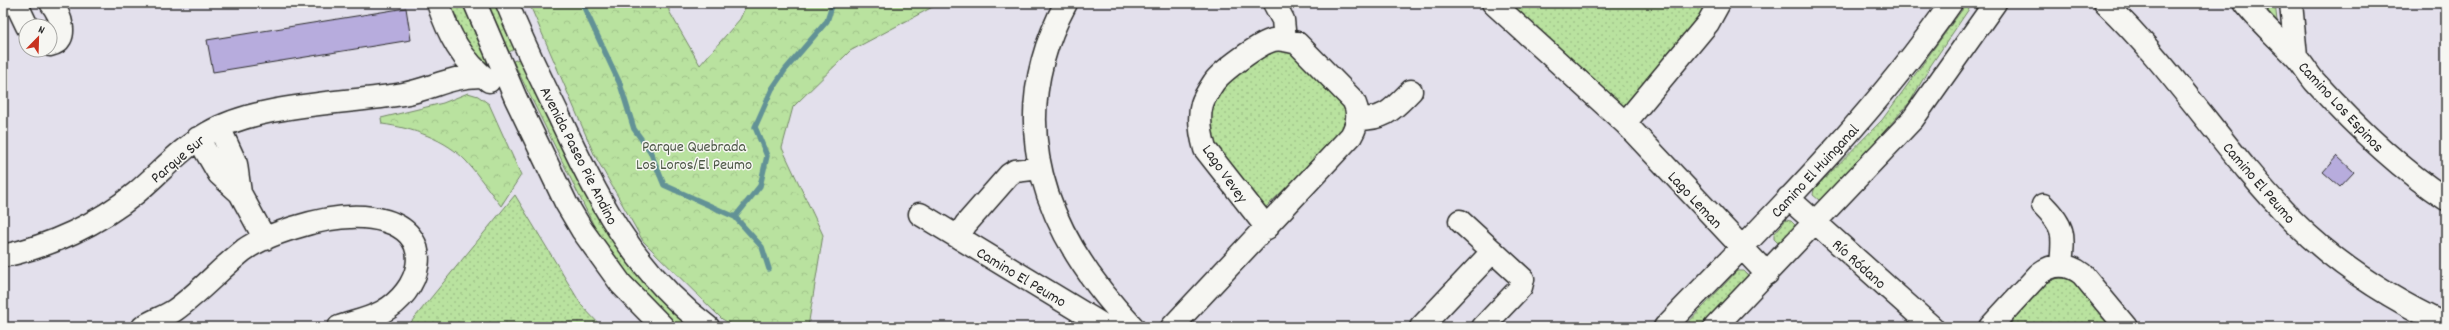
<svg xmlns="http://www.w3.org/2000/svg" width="2449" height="330" viewBox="0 0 2449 330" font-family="Dekko,sans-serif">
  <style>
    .grass { fill: url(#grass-dots); stroke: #728665 }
    .park { fill: url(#park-crowns); stroke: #728665 }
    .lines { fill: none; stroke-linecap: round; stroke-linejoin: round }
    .stream { stroke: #629296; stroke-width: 5.5 }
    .building { fill: #b7acdd; stroke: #2b2b2b }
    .minor-casing { stroke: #2b2b2b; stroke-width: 25 }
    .minor { stroke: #f6f6f2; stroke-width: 22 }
    .labels { text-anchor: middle; stroke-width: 3; stroke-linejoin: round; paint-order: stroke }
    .street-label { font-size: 16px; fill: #2b2b2b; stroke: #f6f6f2 }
    .park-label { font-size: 16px; fill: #4e5948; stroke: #f6f6f2 }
  </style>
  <defs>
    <pattern id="grass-dots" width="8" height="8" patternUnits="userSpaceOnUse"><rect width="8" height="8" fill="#b9e29f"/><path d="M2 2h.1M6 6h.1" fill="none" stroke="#9fc289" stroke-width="1.8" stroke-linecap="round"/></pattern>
    <pattern id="park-crowns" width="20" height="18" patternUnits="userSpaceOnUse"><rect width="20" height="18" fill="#b9e29f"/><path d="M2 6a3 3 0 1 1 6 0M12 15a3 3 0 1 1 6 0" fill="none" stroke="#9fc289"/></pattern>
  </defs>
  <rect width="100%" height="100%" fill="#e3e0ec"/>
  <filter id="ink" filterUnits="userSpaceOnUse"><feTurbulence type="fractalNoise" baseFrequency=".025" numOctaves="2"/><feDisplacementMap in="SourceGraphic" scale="8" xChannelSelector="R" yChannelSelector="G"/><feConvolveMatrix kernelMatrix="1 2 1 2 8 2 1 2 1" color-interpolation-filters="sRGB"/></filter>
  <g filter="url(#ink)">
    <path class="grass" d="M451,3H465L496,75C467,53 463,36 451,3Z
      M484,3H496L517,48L509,52L491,23Z
      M1501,3H1711L1624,113Z
      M1967,3H1973L1931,65L1910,102L1824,200H1819L1813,195L1814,189L1882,120Z
      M2259,3H2275L2278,30Z
      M1272,47L1295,54L1344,104L1348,111L1343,132L1263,210L1214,147L1208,129L1213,96L1222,82Z
      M522,58L592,203L614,243L650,285L693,327H678L633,283L612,255L595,228L513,61Z
      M515,195L582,306L602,327H407Z
      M1786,220L1791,221L1795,225V231L1783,242L1778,243L1774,239V234Z
      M1737,271H1744L1749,276L1747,281L1702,327H1684Z
      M2065,277L2077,283L2117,327H2008C2023,308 2040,279 2065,277Z"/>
    <path class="park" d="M529,3H669V11L700,65L740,19L747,3H940L850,51L793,107L782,148L823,235L808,327H736L722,319L643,241L594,154Z
      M468,93L478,96L489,104L521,175L501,206C490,192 479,176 467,162C446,139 412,128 382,124L381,118L443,103Z"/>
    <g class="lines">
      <path class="stream" d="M582,3L620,84L634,129L650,151L664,185L735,217L762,247L769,269
        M735,217L760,186L767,156L755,127L772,89L785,70L827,21L833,3"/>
    </g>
    <path class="building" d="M406,8L411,40L213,72L207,40Z
      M2337,156L2354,172L2340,187L2323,172Z"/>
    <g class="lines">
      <defs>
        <path id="minor" d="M16,3L27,26
          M438,3C448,34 462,61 489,81
          M475,3L516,99L566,203L582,230L621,284L663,327
          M507,3C522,41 540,77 558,114C597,197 632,270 708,327
          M1066,3C1001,124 1045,234 1133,327
          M1274,3L1283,20L1285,40
          M1493,3L1625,123L1767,274
          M2105,3C2175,70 2226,153 2293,221C2337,265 2391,299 2446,325
          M2245,3C2260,23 2278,38 2295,56C2303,64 2308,74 2315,82C2355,126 2397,167 2446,199
          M2291,3L2296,57
          M50,45C71,41 60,14 51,3
          M1358,119C1386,119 1392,110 1411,91
          M1625,123L1708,23L1719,3
          M219,127L236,164L240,193
          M198,138L219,174L240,193L265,239
          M1788,198L1932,327
          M2043,205C2065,227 2064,234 2061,265
          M920,214L1106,327
          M1460,221L1523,279L1521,287L1483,327
          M958,237L966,224L1009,175L1015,171L1040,168
          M3,256C51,246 98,224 136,193C160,173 180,149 208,133C259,103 343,104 403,94C433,89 448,76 482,76
          M143,327C153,320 165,317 175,310C200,292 220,269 244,250C258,240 277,233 293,228C321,219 357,212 386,221C437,237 420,292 382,312C369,319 354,322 339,327
          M1172,327L1351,136C1358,124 1360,112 1353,100L1297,43C1290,41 1281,38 1273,40C1260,43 1222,71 1214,82C1210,88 1204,97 1202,104C1198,118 1201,135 1205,149L1267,228
          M1421,327L1493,251
          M1665,327C1765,223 1869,122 1951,3
          M1715,327L1913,119L1995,3
          M1990,327L2039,274C2053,263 2068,263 2082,274L2126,327"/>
      </defs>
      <use href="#minor" class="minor-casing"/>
      <use href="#minor" class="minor"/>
    </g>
  </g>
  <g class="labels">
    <g class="street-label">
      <text transform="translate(2342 106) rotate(47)" y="6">Camino Los Espinos</text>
      <text transform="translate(580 155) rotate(63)" y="6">Avenida Paseo Pie Andino</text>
      <text transform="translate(177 158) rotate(-40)" y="6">Parque Sur</text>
      <text transform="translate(1814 170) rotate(-47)" y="6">Camino El Huinganal</text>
      <text transform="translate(1226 173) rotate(55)" y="6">Lago Vevey</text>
      <text transform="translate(2260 182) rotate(49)" y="6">Camino El Peumo</text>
      <text transform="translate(1696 199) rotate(47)" y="6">Lago Leman</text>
      <text transform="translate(1860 263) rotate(42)" y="6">Río Ródano</text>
      <text transform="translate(1022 276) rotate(31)" y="6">Camino El Peumo</text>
    </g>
    <g class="park-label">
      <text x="694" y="151">Parque Quebrada<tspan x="694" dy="18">Los Loros/El Peumo</tspan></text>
    </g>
  </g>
  <rect width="2449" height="330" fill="none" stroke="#f6f6f2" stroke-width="16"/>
  <rect x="8" y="8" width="2433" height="314" fill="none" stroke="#2b2b2b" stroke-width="1.5" filter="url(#ink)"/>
  <g transform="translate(38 38) rotate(23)"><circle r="19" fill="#f6f6f2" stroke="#a5a5a2"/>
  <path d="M0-3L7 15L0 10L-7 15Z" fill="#c8321e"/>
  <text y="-6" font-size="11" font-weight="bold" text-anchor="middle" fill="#2b2b2b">N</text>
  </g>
</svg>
